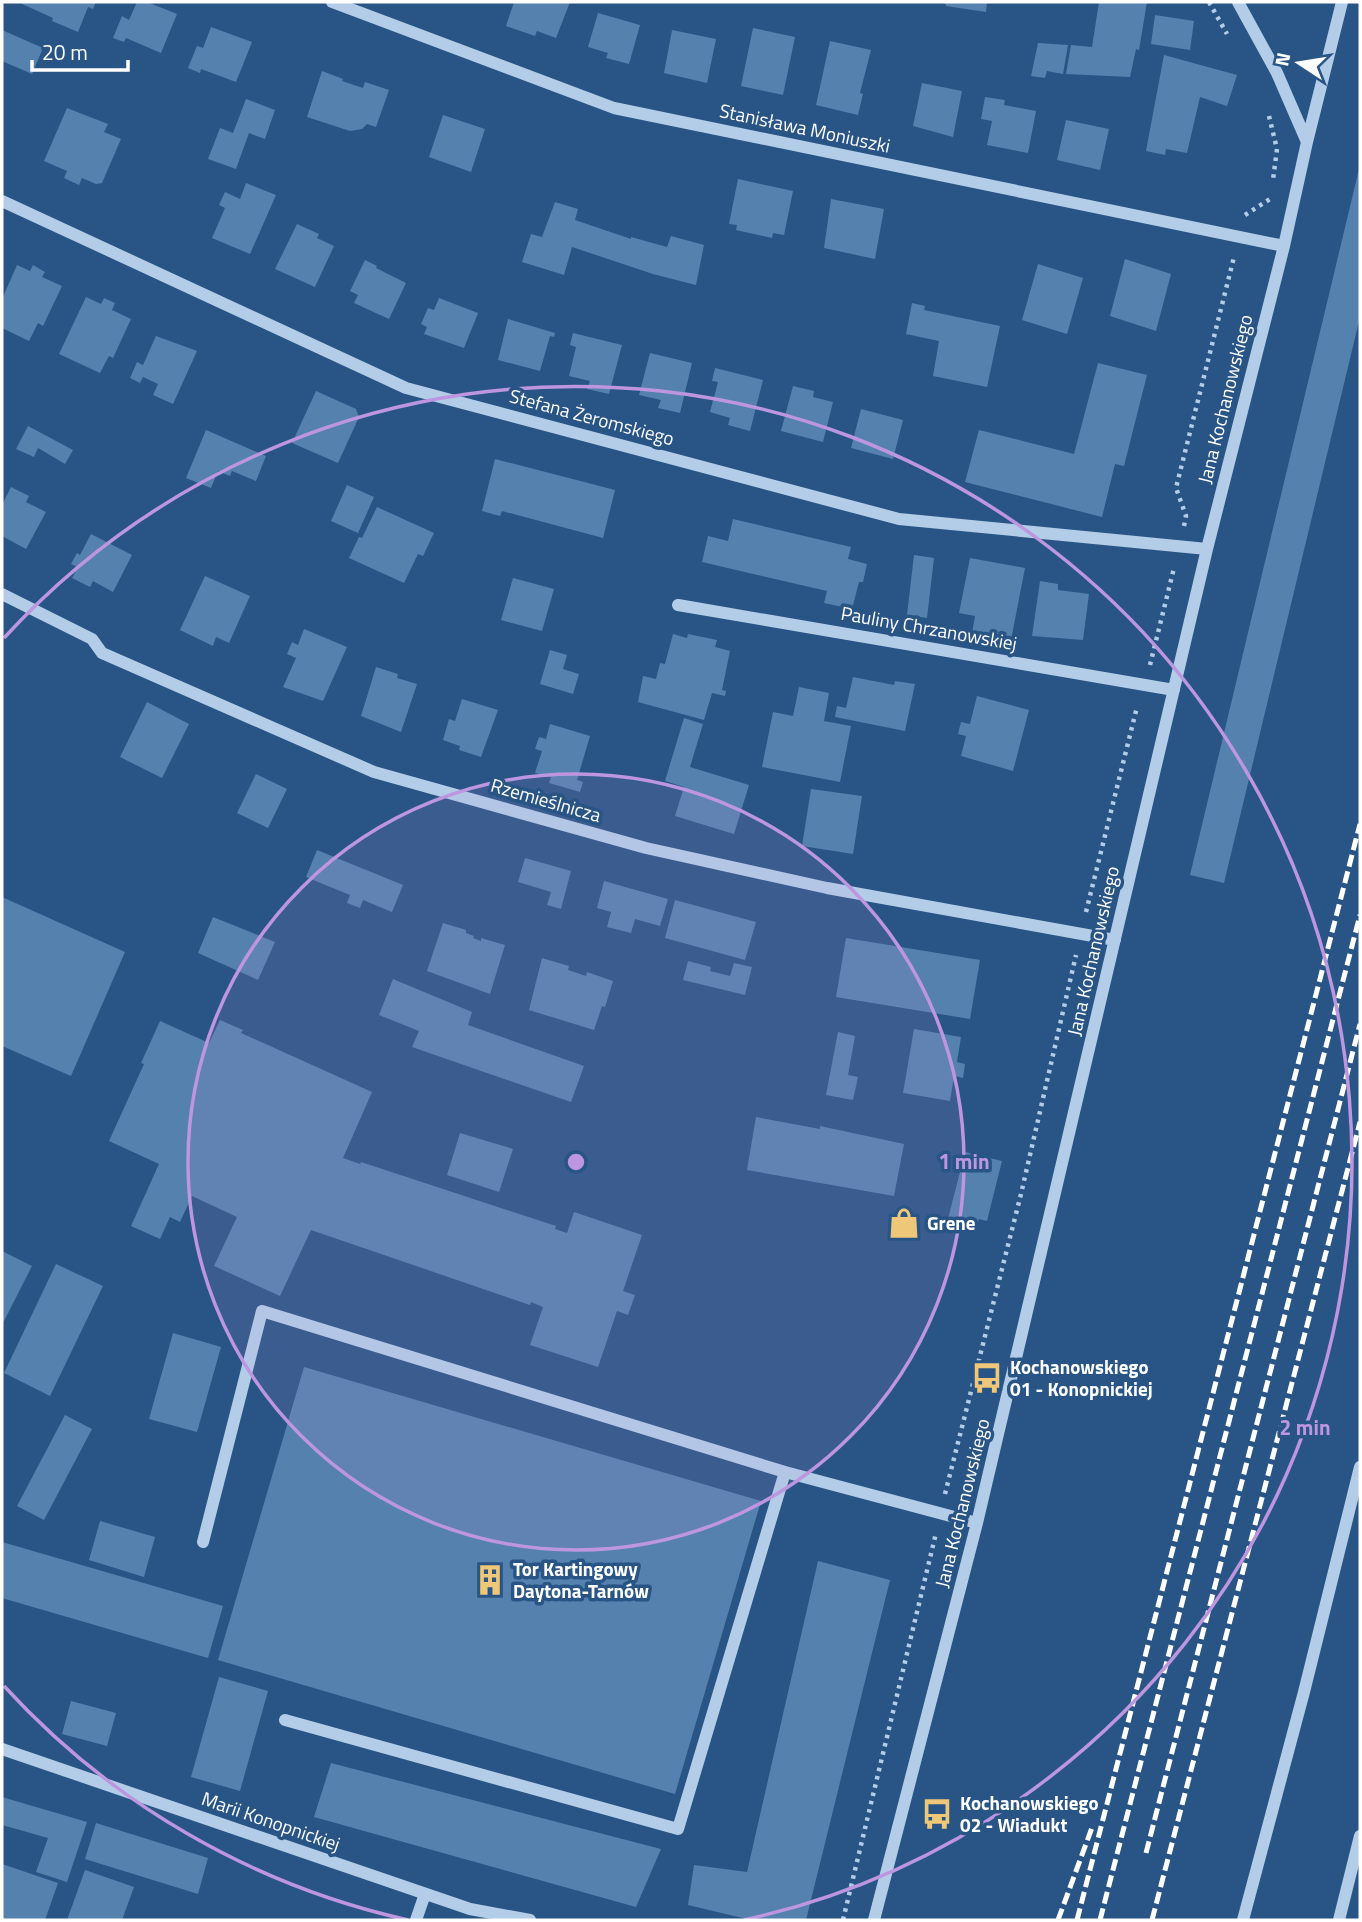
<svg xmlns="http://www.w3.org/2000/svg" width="1362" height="1922" viewBox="0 0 1362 1922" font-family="'Titillium Web',sans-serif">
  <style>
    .building { fill: #5581af }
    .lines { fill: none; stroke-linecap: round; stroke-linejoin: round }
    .path { stroke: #b3cde8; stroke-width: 4.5; stroke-dasharray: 3.5 5; stroke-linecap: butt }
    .minor { stroke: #b3cde8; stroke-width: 12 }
    .rail { stroke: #fff; stroke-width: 5; stroke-dasharray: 12 5; stroke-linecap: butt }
    .ring { fill: none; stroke: #bd96df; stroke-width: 3.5 }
    .labels { text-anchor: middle; stroke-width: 7; stroke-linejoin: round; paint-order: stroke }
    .street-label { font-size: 19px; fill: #fff; stroke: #285585 }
    .poi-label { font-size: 19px; font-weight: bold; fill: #fff; stroke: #285585; text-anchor: start }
    .centre { fill: #bd96df; stroke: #285585; stroke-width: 3.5 }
    .ring-label { font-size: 21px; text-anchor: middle; font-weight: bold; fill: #bd96df; stroke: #285585; stroke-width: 7; stroke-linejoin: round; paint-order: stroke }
  </style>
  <rect width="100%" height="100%" fill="#285585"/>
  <path class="building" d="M23,2H96L93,9L88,7L78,32L52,21L53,18L22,4Z
    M137,2H147L177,14L161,53L126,38L124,42L113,38L122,16L129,20Z
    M514,2H570L556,38L537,31L535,36L506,26Z
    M945,2H987L986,12L946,6Z
    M1099,2H1147L1139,50L1136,49L1130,77L1066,74L1071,45L1092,47Z
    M598,13L640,25L629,64L606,58L608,53L588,47Z
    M1155,15L1194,21L1190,50L1151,44Z
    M211,27L252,42L236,82L201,69L200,73L188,68L197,46L203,48Z
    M753,28L795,37L783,95L741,86Z
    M2,30L43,48L32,74L2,61Z
    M672,30L716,39L707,83L664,73Z
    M830,41L871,50L860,93L863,94L858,115L816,105Z
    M1038,43L1068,45L1063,74L1047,71L1045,78L1031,76Z
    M1164,55L1237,75L1227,106L1200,97L1187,153L1166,149L1165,155L1146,151Z
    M322,71L343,79L342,81L363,88L365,82L389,90L376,127L367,124L362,129L350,131L307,117Z
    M922,83L962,91L953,137L913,126Z
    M985,97L1005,100L1004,105L1036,111L1028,153L987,145L992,121L981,119Z
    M246,99L275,110L265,139L249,133L236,169L208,159L220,128L233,133Z
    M67,108L108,124L104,132L121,139L102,183L96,184L82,178L79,185L64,178L67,171L44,161Z
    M443,115L485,129L471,172L429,157Z
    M1066,120L1109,129L1100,170L1057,160Z
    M1359,169L1360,317L1224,883L1190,875Z
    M738,179L793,191L784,235L773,233L772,238L736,230L737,225L729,224Z
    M246,183L276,195L250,254L212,238L225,208L219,205L225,192L240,199Z
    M831,199L884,209L875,259L824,248Z
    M555,202L578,209L575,220L631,239V237L667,247L671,236L704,245L696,285L653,274L572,247L564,275L522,262L531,234L542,237Z
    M297,224L319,234L317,238L334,246L315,287L275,269Z
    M1125,259L1171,274L1156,331L1110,316Z
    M365,260L377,266L376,268L406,283L389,319L354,303L358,295L350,291Z
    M1038,264L1083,278L1067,334L1022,320Z
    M17,265L30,271L33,265L45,272L42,277L62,286L43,326L38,323L29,341L2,328V299Z
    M86,297L101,304L104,298L115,303L112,310L131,319L113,358L109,356L100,373L59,354Z
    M439,298L478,313L464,348L424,334L427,327L421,324L428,308L434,310Z
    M912,303L925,306L924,310L1000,326L987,387L933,376L939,341L906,334Z
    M508,319L555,333L554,337L550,336L540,371L498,360Z
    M573,333L622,345L609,394L587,389L590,381L569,376L576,347L570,345Z
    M156,336L197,351L173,404L153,395L158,384L143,377L140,383L130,378L137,362L143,365Z
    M650,353L692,363L680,413L658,408L661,400L639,395Z
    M1098,363L1147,375L1124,466L1115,464L1102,517L965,482L979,430L1074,454Z
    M715,368L763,380L750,431L728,425L730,418L710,412L718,382L712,381Z
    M793,386L814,391L813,397L833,402L823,442L781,431Z
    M316,391L356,409L359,417L338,463L292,443Z
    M861,409L903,420L893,459L851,448Z
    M28,426L73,450L65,464L38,448L34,457L16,449Z
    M206,430L266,456L256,481L232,471L230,476L218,471L211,488L186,478Z
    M495,459L615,490L603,538L502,511L500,516L482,511Z
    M347,485L374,497L358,533L331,521Z
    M11,487L29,496L26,502L46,512L26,549L2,536V505Z
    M377,507L434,533L423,556L418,554L404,583L349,558L359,537L362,538Z
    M733,519L851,547L848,559L867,564L863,582H859L852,609L824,603L827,591L702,562L708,536L728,541Z
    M91,534L132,555L113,592L93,581L90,587L72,578L78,567L71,564L77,553L80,555Z
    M914,555L934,558L927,618L907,615Z
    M970,558L1025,568L1011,640L972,633L975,616L959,613Z
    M205,576L250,596L229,643L216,637L213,646L180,630Z
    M513,578L554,589L542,631L501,620Z
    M1040,581L1058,584V590L1089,594L1083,640L1032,636Z
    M304,629L347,647L323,701L283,687L296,658L287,654L292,642L298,645Z
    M673,634L687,638L688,634L717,640L715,647L730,651L722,690L726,691L725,696L712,693L704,720L638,702L643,676L656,679L660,663L665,664Z
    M550,650L567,655L563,669L579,674L573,694L540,684Z
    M376,667L398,674L397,678L417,684L401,732L361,716Z
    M853,677L894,685L895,681L915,684L905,731L835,717L837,706L846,708Z
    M799,687L829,693L824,721L851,726L840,782L762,767L773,712L793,716Z
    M977,696L1029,710L1013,771L961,756L966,736L958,734L961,722L970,724Z
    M462,699L498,710L481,757L459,750L460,746L443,740L449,719L455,721Z
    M147,702L189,724L162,778L120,757Z
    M684,718L703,724L690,767L749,785L734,834L675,816L684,787L665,781Z
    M550,724L590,736L577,780L583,782L580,792L549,783L551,777L535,773L542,751L535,749L539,737L546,739Z
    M256,774L287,789L268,828L237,813Z
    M811,789L862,796L853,854L802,846Z
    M317,850L403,885L392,912L363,900L360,908L347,903L350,895L306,877Z
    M525,858L571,871L561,909L547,905L551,892L518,882Z
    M604,881L668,899L660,926L635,919L631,933L607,927L611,912L597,908Z
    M2,897L125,952L71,1076L2,1046Z
    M675,900L756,922L745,960L665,938Z
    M213,917L275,942L258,980L198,953Z
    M443,923L466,930V933L474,936L473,938L481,941V938L505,945L490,994L427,971Z
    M846,938L980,960L970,1019L836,997Z
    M542,958L569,966L568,970L586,976L587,972L613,981L605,1007L602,1006L594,1030L529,1010Z
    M688,961L711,967L710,971L730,976L734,963L752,967L745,995L683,980Z
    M393,979L472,1012L468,1025L584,1066L571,1102L412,1047L419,1031L379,1015Z
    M220,1020L243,1030L241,1033L372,1092L343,1158L360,1164L361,1162L556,1226L555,1229L567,1233L574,1212L642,1235L623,1291L635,1295L628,1315L617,1311L598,1367L530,1345L543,1307L531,1302L530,1305L311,1230L280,1296L214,1266L237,1217L192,1196L180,1222L170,1217L160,1239L131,1226L159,1164L109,1141L144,1064L141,1063L160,1021L209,1043Z
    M914,1029L961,1037L957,1062L965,1064L963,1078L954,1076L950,1101L903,1093Z
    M838,1032L855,1036L848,1075L858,1077L853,1100L826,1095Z
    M756,1117L820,1129V1126L904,1144L894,1196L747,1170Z
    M460,1133L513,1149L499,1192L447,1175Z
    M965,1152L1002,1161L987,1221L979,1219L976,1226L948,1219Z
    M2,1251L32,1266L2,1325Z
    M56,1264L103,1286L50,1396L4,1373Z
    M173,1333L221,1347L197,1432L149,1419Z
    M304,1367L761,1501L675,1794L218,1660Z
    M65,1415L92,1429L44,1520L17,1506Z
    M100,1521L155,1537L144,1577L89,1560Z
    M2,1542L223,1606L208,1658L2,1598Z
    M818,1561L890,1580L806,1920H751L688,1905L694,1865L747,1872Z
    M219,1677L268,1691L240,1791L191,1777Z
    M71,1701L116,1713L107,1746L62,1734Z
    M331,1763L661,1849L636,1907L314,1817Z
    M2,1797L87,1822L67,1882L36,1872L48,1838L2,1825Z
    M96,1823L208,1858L198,1894L85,1859Z
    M2,1864L58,1883L45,1920H2Z
    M85,1870L134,1887L122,1920H67Z"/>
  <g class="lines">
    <path class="path" d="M1209,2L1227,34
      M1269,116L1277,149L1273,180
      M1245,215L1270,199
      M1184,526L1186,516L1176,488L1234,257
      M1150,665L1174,568
      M1086,912L1137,707
      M945,1494L1021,1194L1076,955
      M843,1920L936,1533"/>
    <path class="minor" d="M332,2L614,108L1284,246
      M1307,142L1342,2
      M2,201L406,388L899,519L1207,549
      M2,594L92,639L102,653L374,772L646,848L827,888L1115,940
      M678,605L1174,690
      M203,1542L262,1311L785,1472
      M285,1720L678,1829L785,1472L977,1523
      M2,1749L470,1909L530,1920
      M416,1920L425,1894
      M874,1920L977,1523L1207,549L1284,246L1307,142L1277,73L1238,2
      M1243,1920L1304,1692L1360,1467
      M1339,1920L1360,1836"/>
    <path class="rail" d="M1146,1853L1360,1024
      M1058,1920L1093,1825
      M1077,1920L1360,824
      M1100,1920L1360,915
      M1152,1920L1360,1122"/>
  </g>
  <circle cx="576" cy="1162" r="388" fill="#bd96df" fill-opacity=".12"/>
  <g class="ring">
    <circle cx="576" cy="1162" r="388"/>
    <path d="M408 1920A776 776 0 0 1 4 1686M4 638A776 776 0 1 1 744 1920"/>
  </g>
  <defs>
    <symbol id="shop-bare" viewBox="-9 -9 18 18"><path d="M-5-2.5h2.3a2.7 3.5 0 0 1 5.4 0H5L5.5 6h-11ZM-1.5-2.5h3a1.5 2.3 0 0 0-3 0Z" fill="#efc779" stroke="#285585" stroke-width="2.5" paint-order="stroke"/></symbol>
    <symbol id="bus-bare" viewBox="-9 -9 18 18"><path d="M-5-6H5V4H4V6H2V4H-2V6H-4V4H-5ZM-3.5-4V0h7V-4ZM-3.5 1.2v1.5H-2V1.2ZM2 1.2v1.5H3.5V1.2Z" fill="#efc779" stroke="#285585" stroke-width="2.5" paint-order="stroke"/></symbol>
    <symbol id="building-bare" viewBox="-9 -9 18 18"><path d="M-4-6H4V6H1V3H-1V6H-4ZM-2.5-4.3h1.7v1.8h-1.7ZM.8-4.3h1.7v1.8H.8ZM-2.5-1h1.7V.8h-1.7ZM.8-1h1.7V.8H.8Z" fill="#efc779" stroke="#285585" stroke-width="2.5" paint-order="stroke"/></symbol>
  </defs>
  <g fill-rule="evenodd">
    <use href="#shop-bare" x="882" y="1201" width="44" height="44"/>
    <use href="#bus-bare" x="965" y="1356" width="44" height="44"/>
    <use href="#building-bare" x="468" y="1558" width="44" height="44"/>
    <use href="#bus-bare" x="915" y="1792" width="44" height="44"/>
  </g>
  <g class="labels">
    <g class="street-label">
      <text transform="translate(805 128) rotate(12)" y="7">Stanisława Moniuszki</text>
      <text transform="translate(1225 399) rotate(-76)" y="7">Jana Kochanowskiego</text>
      <text transform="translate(592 417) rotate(15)" y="7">Stefana Żeromskiego</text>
      <text transform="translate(929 628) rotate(10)" y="7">Pauliny Chrzanowskiej</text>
      <text transform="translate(546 800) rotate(16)" y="7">Rzemieślnicza</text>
      <text transform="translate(1093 951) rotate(-77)" y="7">Jana Kochanowskiego</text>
      <text transform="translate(962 1503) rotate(-76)" y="7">Jana Kochanowskiego</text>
      <text transform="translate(271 1821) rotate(19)" y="7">Marii Konopnickiej</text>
    </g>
    <g class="poi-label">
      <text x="927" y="1230">Grene</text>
      <text x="1010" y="1374">Kochanowskiego<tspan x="1010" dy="22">01 - Konopnickiej</tspan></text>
      <text x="513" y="1576">Tor Kartingowy<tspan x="513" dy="22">Daytona-Tarnów</tspan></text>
      <text x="960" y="1810">Kochanowskiego<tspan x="960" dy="22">02 - Wiadukt</tspan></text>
    </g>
  </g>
  <circle cx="576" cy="1162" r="10" class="centre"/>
  <g class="ring-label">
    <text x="964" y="1169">1 min</text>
    <text x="1305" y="1435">2 min</text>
  </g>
  <rect width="1362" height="1922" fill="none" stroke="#ffffff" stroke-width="7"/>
  <g transform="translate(1299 63) rotate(282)" stroke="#285585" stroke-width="5" paint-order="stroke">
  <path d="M0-5L12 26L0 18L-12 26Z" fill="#ffffff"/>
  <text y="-10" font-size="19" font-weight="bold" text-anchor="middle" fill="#ffffff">N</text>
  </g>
  <path d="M32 60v10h96v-10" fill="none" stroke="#ffffff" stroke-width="3.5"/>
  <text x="42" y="60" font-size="21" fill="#ffffff" stroke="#285585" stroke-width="5" paint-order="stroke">20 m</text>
</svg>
